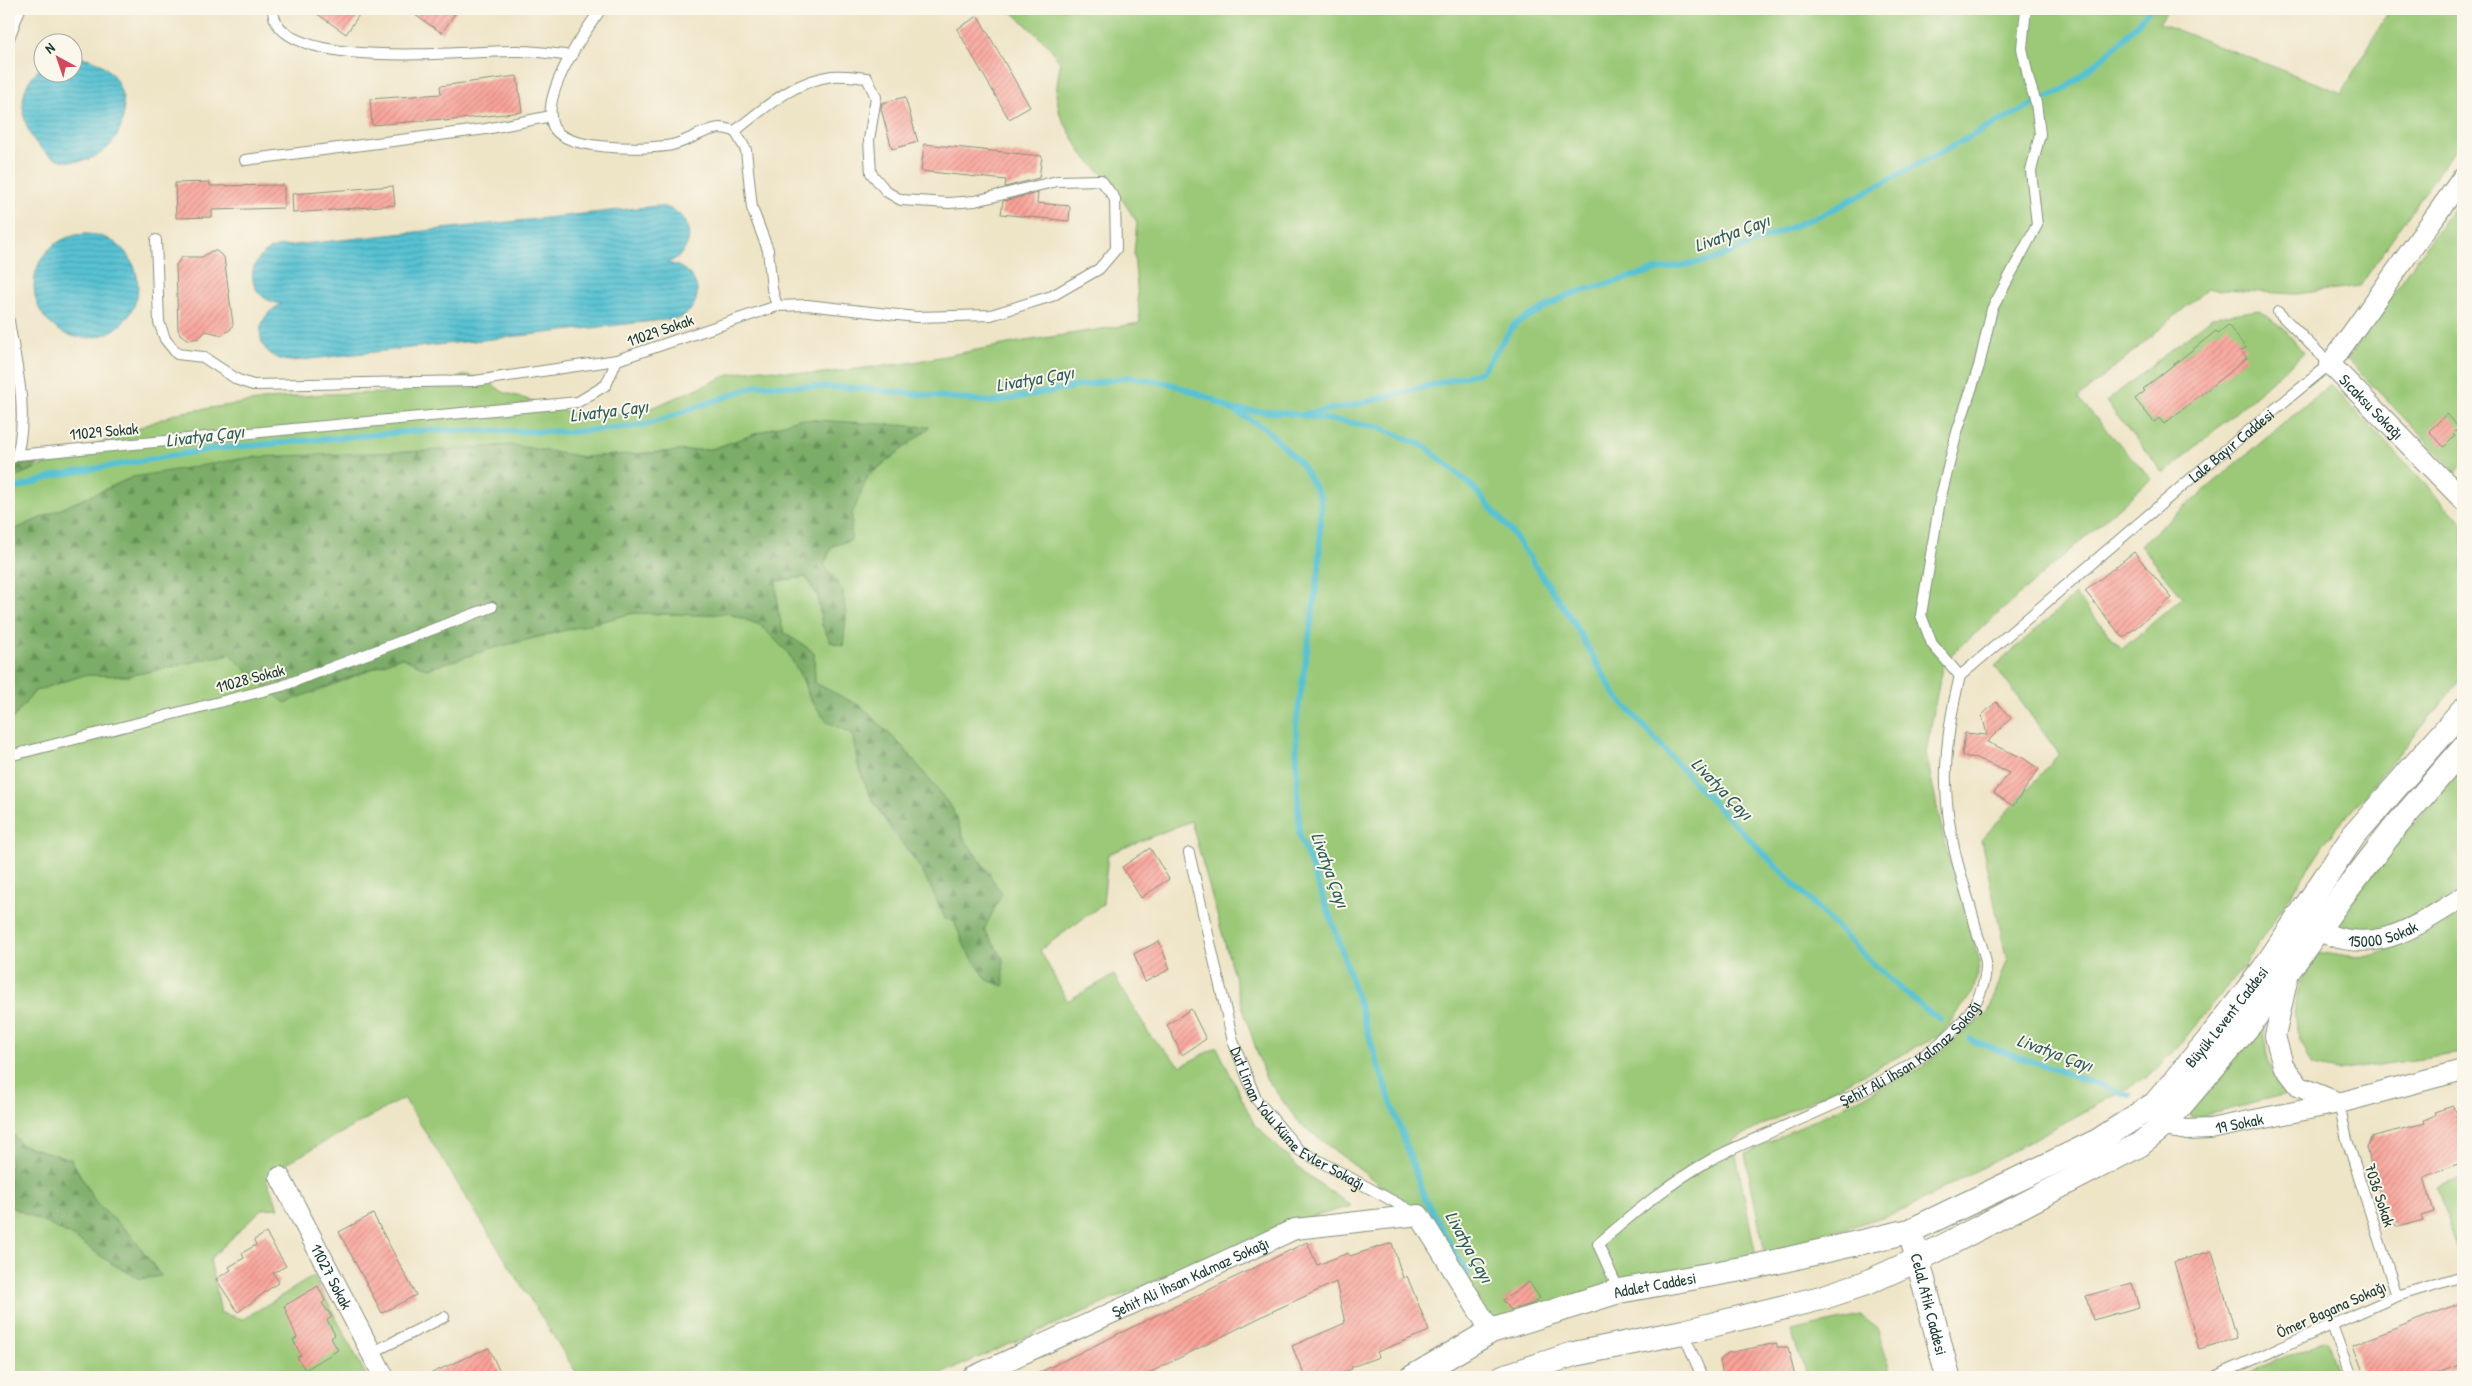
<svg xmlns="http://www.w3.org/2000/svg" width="2472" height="1386" viewBox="0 0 2472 1386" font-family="'Patrick Hand',sans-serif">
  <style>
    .green { fill: #9bc978; stroke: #5d8356 }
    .forest { fill: url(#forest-firs); stroke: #4e754e }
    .water { fill: url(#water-rules); stroke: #3c8084 }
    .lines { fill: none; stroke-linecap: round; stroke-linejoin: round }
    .stream { stroke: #58c2d3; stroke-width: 6 }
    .building { fill: url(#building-hatch) }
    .service-casing { stroke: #86907d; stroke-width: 12 }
    .minor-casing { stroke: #86907d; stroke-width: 22 }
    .tertiary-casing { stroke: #86907d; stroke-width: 26 }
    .service { stroke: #fff; stroke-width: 10 }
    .minor { stroke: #fff; stroke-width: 20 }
    .tertiary { stroke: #fff; stroke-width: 24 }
    .labels { text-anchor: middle; stroke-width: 4; stroke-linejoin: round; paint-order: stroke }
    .street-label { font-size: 16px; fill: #1f3d34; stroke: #fbf7ec }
    .water-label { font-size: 18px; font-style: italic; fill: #2d5e5c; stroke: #fbf7ec }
  </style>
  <defs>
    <pattern id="forest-firs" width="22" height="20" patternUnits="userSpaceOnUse" patternTransform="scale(1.25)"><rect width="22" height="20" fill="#7cad68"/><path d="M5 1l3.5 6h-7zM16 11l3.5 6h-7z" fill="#658e56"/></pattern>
    <pattern id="water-rules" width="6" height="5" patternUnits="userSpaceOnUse" patternTransform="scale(1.25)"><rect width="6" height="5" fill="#58c2d3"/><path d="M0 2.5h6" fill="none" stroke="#489fac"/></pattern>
    <pattern id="building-hatch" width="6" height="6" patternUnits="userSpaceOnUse" patternTransform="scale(1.25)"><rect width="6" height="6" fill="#faa399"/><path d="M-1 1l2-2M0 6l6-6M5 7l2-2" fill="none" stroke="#ca867e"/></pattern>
  </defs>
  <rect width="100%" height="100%" fill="#fbf7ec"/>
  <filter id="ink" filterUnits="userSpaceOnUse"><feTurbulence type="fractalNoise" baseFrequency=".02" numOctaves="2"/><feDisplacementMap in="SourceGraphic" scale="10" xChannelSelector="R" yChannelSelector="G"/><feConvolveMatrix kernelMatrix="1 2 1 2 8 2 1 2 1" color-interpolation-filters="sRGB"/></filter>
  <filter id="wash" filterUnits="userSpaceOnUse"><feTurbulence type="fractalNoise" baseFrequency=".0096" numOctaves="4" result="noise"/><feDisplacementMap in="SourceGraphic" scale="20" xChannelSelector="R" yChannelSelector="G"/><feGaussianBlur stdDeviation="1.12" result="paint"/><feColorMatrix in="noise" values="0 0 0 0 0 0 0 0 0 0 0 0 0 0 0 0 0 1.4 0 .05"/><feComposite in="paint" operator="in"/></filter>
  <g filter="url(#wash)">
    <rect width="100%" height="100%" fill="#eee4c6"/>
    <path class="green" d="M1009,9H2168L2159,23L2342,93L2390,9H2463V142L2451,154L2360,286L2296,294L2207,289L2078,398L2151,479L1943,662L1926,753L1944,841L1980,962L1973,992L1941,1035L1733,1140L1758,1266L1491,1331L1419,1215L1300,1124L1265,1077L1244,1012L1191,821L1108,854L1103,904L1040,950L1067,1001L1114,975L1151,1037L1181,1066L1217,1047L1254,1124L1302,1171L1351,1206L1281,1226L934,1377H579L404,1098L276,1169L266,1179L279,1208L262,1209L210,1259L221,1313L243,1319L314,1276L367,1377H9V1206L71,1235L111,1263L140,1279L161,1276L132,1236L96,1203L71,1159L21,1145L9,1129V723L35,691L84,675L128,676L230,654L246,670L314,693L401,657L427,669L490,649L634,613L701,615L727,613L760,625L788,653L802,678L810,699L827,722L852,733L858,766L870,796L892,831L914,859L954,921L966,949L1003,958L984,930L990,874L964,839L952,808L903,747L862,707L815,683L814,652L784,633L778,611L776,581L806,577L818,597L822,625L831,642L843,646V591L824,565L832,546L851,540L852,514L868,476L929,428L798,419L712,449L584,457L510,445L133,477L9,532V463L16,476L177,413L270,399L325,394L393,393L467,375L486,380L503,392L591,419L654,407L731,374L761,369L815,374L908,363L1019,342L1140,323L1134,254L1137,222L1111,183L1082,154L1060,115L1056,94L1060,63L1050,47Z
      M2463,194V463L2456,472L2347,359Z
      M2259,310L2284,329L2304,353L2164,474L2106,402L2212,317Z
      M9,351L16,401L9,452Z
      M2330,384L2463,524V677L2326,841L2244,966L2181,1043L2148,1077L1904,1210L1765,1254L1745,1154L1921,1068L1988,1013L2007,961L1981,840L2059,754L1995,666L2075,595L2122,649L2183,597L2140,545Z
      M2463,766V888C2434,906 2390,936 2354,934C2348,934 2339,928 2333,926L2345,902Z
      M2463,909V1053L2337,1071L2312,1066C2286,1016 2290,1000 2316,952L2343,956L2375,955L2422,935Z
      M2264,1022C2266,1054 2266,1071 2290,1094L2203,1116H2191L2185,1108Z
      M2463,1178V1263L2461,1264L2437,1187Z
      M1861,1316L1877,1328L1893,1377H1807L1791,1331Z
      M2326,1340L2339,1377H2240Z"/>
    <path class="forest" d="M798,419L930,427L868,476L852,514L851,540L832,546L824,565L843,591L846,618L843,646L831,642L822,625L818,597L806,577L776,581L778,611L784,633L814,652L815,683L862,707L903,747L952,808L964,839L1002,893L984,930L1003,958L1004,986L987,980L966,949L954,921L945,919C936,899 927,878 915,860C901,838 883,820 871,796C860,776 856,755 852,733L827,722L810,699L802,678L788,653L760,625L727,613L701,615L634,613L490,649L427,669L401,657L285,703L246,670L230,654L128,676L84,675L35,691L9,723V532L133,477L252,457L427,451L510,445L584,457L712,449Z
      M40,463L33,469L9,479V464Z
      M9,1129L21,1145L71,1159L96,1203L132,1236L161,1276L140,1279L111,1263L71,1235L9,1206Z"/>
    <path class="water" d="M73,57C131,55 143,140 89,159C33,177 0,97 42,67V72H72Z
      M657,206C693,208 701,250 667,263C698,268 709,300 681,318L292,361C255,360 249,318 282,304C246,300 242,259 276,247Z
      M34 286a52 52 0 1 1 104 0a52 52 0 1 1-104 0Z"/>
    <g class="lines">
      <path class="stream" d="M1236,410L1286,413L1379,427L1426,447L1472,486L1513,534L1569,615L1614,693L1698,787L1870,961L1924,1009L1940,1019
        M1304,414L1355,405L1481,372L1515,324L1568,295L1652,271L1712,260L1828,212L1996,123L2065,89L2121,42L2150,9
        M9,491L57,475L212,449L429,430L572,432L646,425L759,385L857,388L992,402L1128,377L1171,384L1212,399L1265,428L1301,464L1321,498L1319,569L1296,725L1299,834L1337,935L1379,1068L1425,1199L1467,1274
        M1970,1039L1980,1044L2129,1095"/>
    </g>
    <g id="blocks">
      <path class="building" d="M310,9H363L346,34Z
        M406,9H458L442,33Z
        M978,16L1030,107L1009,119L957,29Z
        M517,76L522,112L444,121V119L372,125L370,99L441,94L440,86Z
        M905,97L918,142L892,149L881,109L882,103Z
        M924,144L1042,156L1039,178L1005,187L1006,180L921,171Z
        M210,182V186L284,185V208L212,210V217L176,218L175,183Z
        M393,186L395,205L293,213L292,194Z
        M1038,193L1037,203L1070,206L1069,221L1001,214L1003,201Z
        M211,251H216L224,257L233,324L231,329L222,335L206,331L199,338L188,340L180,334L178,329L176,265L182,257H202Z
        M2228,325L2246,348L2241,351L2247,358L2164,424L2159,418L2154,422L2135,399L2145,391L2143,389L2216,331L2218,333Z
        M2446,414L2459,428L2453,434L2455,436L2444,447L2429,431Z
        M2134,552L2172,598L2123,638L2085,591Z
        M1996,702L2011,718L1987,742L2023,758L2039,769L2013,806L1994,793L2009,773L1976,758L1962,756L1965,733L1987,735L1982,715Z
        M1150,848L1169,879L1141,898L1122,867Z
        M1159,941L1170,969L1145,982L1134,954Z
        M1191,1009L1206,1039L1182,1055L1167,1025Z
        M2453,1106L2462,1133L2459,1134L2463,1149V1162L2424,1177L2434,1212L2421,1216L2423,1220L2399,1227L2390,1222L2373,1175L2367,1147L2371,1137L2425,1123L2424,1120L2435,1115L2434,1112Z
        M373,1214L416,1295L382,1313L339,1232Z
        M266,1233L286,1266L273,1273L279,1282L238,1312L216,1279L231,1270L229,1267L244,1258L242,1253L256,1245L254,1240Z
        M1307,1242L1317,1265L1348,1253L1350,1256L1392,1243L1403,1278L1407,1276L1429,1331L1377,1352L1379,1357L1351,1367L1352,1369L1333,1377H1305L1292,1346L1345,1323L1336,1282L1273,1311L1141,1377H1030Z
        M2212,1251L2237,1338L2199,1349L2174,1262Z
        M1529,1282L1540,1298L1532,1304L1511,1310L1503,1300Z
        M2132,1283L2139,1307L2093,1320L2086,1296Z
        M318,1286L325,1301L322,1303L332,1317L327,1320L335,1335L331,1338L338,1350L305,1370L297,1357L301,1355L293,1340L297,1338L284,1306Z
        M2463,1302V1364L2428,1377H2365L2353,1345Z
        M1777,1343V1347H1788L1795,1377H1723L1720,1360L1728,1353Z
        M489,1348L502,1377H423L467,1357Z"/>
    </g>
  </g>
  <g filter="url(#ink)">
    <use href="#blocks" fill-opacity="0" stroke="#86907d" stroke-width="1"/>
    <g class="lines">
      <defs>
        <g id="service">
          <path d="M273,9C274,75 476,49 520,51C537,51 555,54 572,56"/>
          <path d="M9,38L20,9"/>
          <path d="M735,131C764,108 794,81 832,76C843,75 856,77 867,78L876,97L869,140L871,173L887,192L901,200L949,203L975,201L1057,181L1101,180L1115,199L1116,249L1099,269L1052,296L991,315L916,317L807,305L777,306"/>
          <path d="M245,160L486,129L551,116"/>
          <path d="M156,240L159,322L165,339L177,354L203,357L238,380L253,385L475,381L617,360"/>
          <path d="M9,321C16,367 29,409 17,455"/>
          <path d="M9,460L17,455L578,402L606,385L617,360L777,306L772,289L768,250L752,208L746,150L735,131C731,130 725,128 720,128C702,129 684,145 666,146C643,149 563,151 553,126C540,95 583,34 601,9"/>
          <path d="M2452,488L2463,476"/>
          <path d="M1960,676L1932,644L1921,615L1940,500L1957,432L1979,366L1992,309L2037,225L2031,171L2040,134L2036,103L2029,81L2022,48L2026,9"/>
          <path id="s1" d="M1960,676L2201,470L2330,364L2278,312"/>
          <path d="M9,756L282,686L492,607"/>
          <path id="s2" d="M1189,853L1233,1041L1256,1099L1299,1150L1413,1212"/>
          <path d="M2339,1103L2347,1140L2397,1296"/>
          <path id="s3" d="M1619,1291L1598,1244C1634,1213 1669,1183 1712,1159C1783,1120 1989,1062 1986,963C1985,954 1981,944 1978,936C1973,916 1967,895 1961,875C1940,804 1942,748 1960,676"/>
          <path d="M2332,1325L2351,1377"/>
          <path d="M1683,1332L1702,1377"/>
          <path d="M371,1353L444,1317"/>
          <path d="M2214,1377L2397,1296L2463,1276"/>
        </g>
        <g id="minor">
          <path id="s4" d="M2463,177L2330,364L2463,500"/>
          <path id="s5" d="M2303,923C2369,961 2407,932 2463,897"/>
          <path d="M2289,972L2275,1036L2283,1065L2300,1087L2339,1103"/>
          <path id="s6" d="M2158,1113L2163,1126L2188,1130L2210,1129L2339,1103L2463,1070"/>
          <path id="s7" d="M280,1177L384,1377"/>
          <path id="s8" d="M972,1377L1295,1229L1419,1215L1491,1331"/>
        </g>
        <g id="tertiary">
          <path id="s9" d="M1914,1245L1948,1377"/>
          <path id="s10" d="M1413,1377L1491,1331L1619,1291L1758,1266L1910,1231L2098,1141L2155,1104L2208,1041L2264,969L2354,835L2463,710"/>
          <path d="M1503,1377L1574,1354L1683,1332L1821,1298L1866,1283L1917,1260L2139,1145L2163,1126L2250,1024L2342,896L2397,825L2463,749"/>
        </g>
      </defs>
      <use href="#service" class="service-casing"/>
      <use href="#minor" class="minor-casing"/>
      <use href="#tertiary" class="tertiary-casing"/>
      <use href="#service" class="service"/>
      <use href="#minor" class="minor"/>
      <use href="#tertiary" class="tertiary"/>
    </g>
  </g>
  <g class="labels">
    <g class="street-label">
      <text transform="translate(660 330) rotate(-19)" y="6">11029 Sokak</text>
      <text dy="6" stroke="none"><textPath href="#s4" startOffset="289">Sıcaksu Sokağı</textPath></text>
      <text transform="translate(104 431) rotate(-5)" y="6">11029 Sokak</text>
      <text dy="6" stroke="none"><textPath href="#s1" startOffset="356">Lale Bayır Caddesi</textPath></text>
      <text transform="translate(250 678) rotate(-15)" y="6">11028 Sokak</text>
      <text dy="6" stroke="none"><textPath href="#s5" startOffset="84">15000 Sokak</textPath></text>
      <text dy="6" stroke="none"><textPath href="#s10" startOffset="911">Büyük Levent Caddesi</textPath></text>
      <text dy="6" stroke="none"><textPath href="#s3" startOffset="420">Şehit Ali İhsan Kalmaz Sokağı</textPath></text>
      <text dy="6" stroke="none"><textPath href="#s2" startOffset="298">Dut Liman Yolu Küme Evler Sokağı</textPath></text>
      <text dy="6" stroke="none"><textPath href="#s6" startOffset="91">19 Sokak</textPath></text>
      <text transform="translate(2380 1195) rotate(72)" y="6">7036 Sokak</text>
      <text dy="6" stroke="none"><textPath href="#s7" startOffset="112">11027 Sokak</textPath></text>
      <text dy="6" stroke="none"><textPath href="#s8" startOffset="240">Şehit Ali İhsan Kalmaz Sokağı</textPath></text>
      <text dy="6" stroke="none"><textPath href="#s10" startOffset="261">Adalet Caddesi</textPath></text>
      <text dy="6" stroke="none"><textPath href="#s9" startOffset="61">Celal Atik Caddesi</textPath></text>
      <text transform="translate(2331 1309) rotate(-24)" y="6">Ömer Bagana Sokağı</text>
    </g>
    <g class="water-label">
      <text transform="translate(1732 233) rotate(-20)" y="6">Livatya Çayı</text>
      <text transform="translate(1035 379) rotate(-10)" y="6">Livatya Çayı</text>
      <text transform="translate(609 411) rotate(-7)" y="6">Livatya Çayı</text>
      <text transform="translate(205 436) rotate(-7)" y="6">Livatya Çayı</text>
      <text transform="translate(1722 789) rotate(46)" y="6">Livatya Çayı</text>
      <text transform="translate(1330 870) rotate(70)" y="6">Livatya Çayı</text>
      <text transform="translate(2055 1053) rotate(20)" y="6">Livatya Çayı</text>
      <text transform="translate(1469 1247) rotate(61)" y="6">Livatya Çayı</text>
    </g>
  </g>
  <rect width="2472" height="1386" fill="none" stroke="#fbf7ec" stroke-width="30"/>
  <g transform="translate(58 58) rotate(320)"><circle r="24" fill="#fbf7ec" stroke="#a3ada2"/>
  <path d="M0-4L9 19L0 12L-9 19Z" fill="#d1495b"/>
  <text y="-8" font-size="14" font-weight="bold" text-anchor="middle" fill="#1f3d34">N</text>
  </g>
</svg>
